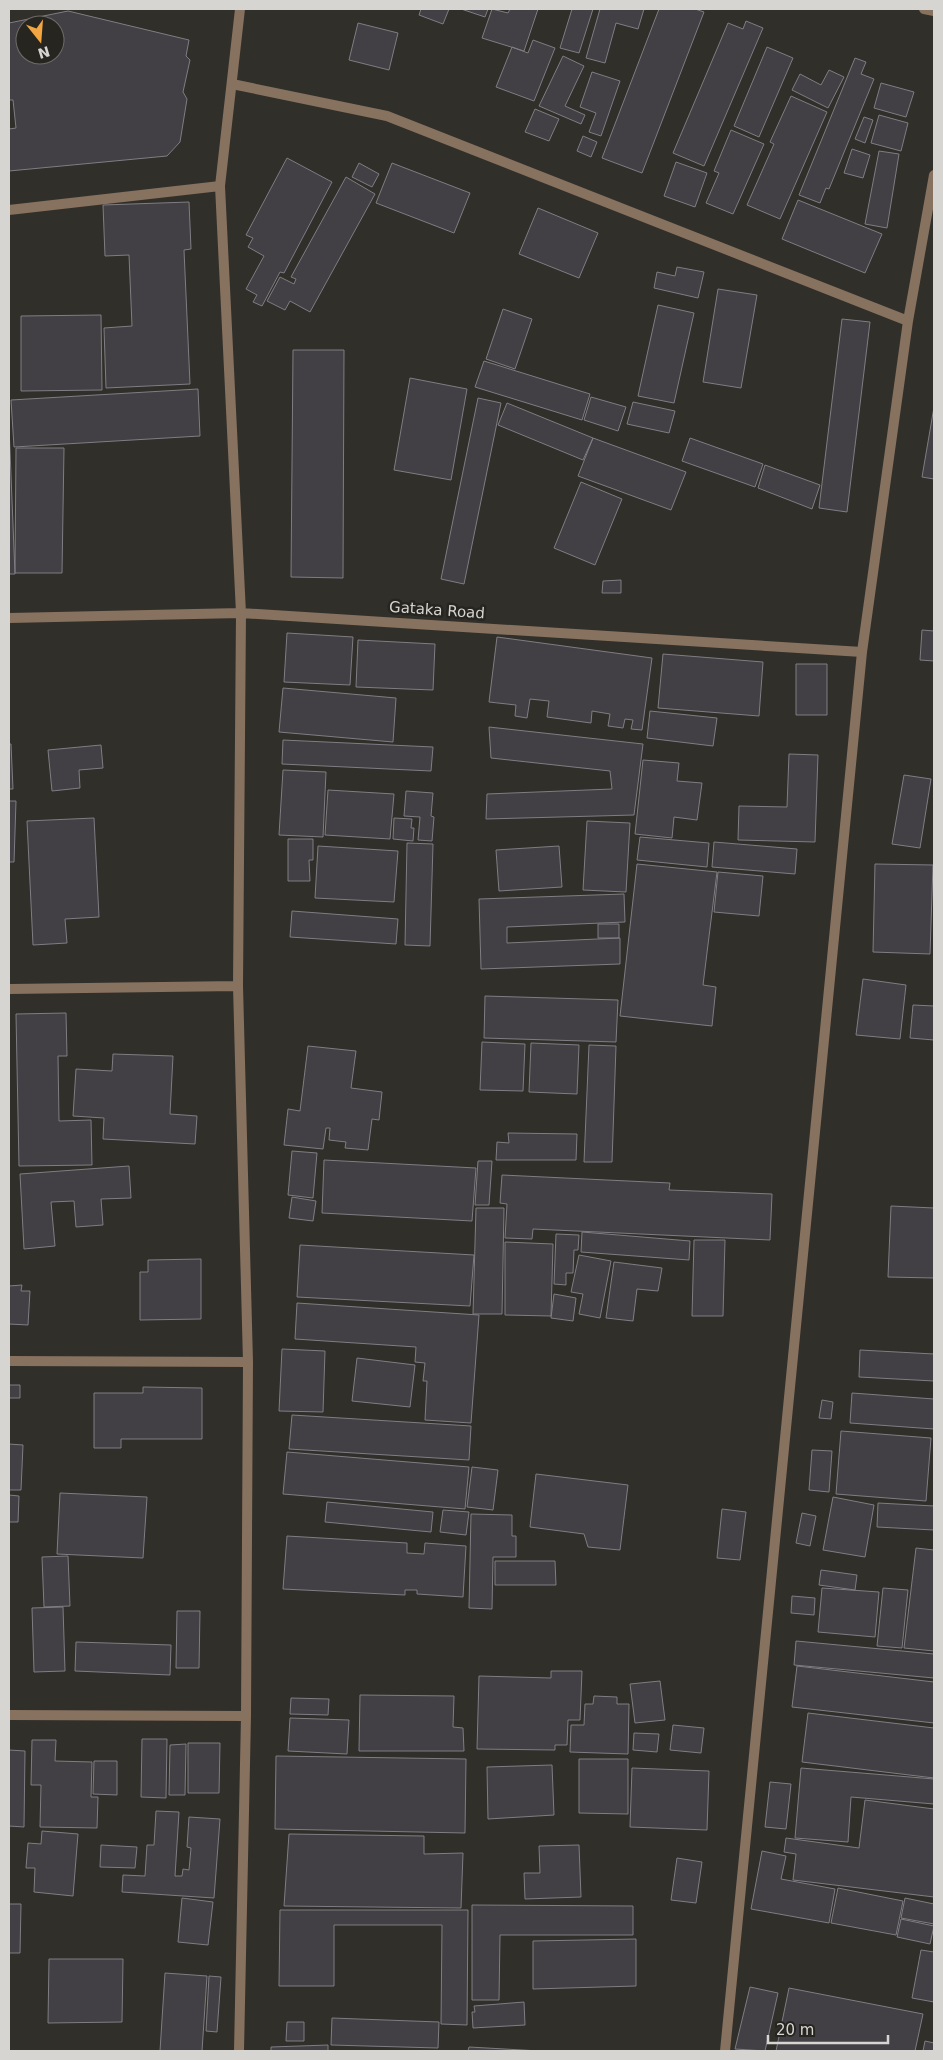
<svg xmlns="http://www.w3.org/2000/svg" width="943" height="2060" viewBox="0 0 943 2060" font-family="'DejaVu Sans',sans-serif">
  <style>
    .building { fill: #434045; stroke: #807d83; fill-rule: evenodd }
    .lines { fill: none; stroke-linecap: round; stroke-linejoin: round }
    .street { stroke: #87715f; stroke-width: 10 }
    .labels { text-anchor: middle; stroke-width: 5; stroke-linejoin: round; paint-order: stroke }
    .street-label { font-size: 15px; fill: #d6d5d2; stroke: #272520 }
  </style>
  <rect width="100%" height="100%" fill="#302f2a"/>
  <path class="building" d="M421,9H449L443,24L419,15Z
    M461,9H488L485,17Z
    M492,9L508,13L510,9H538L524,51L482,38Z
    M572,9H593L579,53L560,48Z
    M600,9H644L638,29L616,23L605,63L586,58Z
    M659,9H695L704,12L642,173L602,158Z
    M68,11L189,40L186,56L190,60L183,92L187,99L180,142L167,156L9,171V129L16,128L13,100H9V23ZM25,25H55V55H25Z
    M746,21L763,28L704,166L673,153L728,23L743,29Z
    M358,23L398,33L389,70L349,60Z
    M533,40L555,48L534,101L496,87L512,47L528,53Z
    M767,47L793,58L759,137L734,126Z
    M563,56L584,66L565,106L585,115L581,124L539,106Z
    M855,58L866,62L861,74L874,79L829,189L826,188L820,203L799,195Z
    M829,70L844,77L828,108L792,90L800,74L821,85Z
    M592,72L620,81L601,136L589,132L596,113L580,107Z
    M881,83L914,92L906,117L874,108Z
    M791,96L827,112L780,219L747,205L774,144L770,142Z
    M535,109L559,119L549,141L525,132Z
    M879,115L908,123L901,151L871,143Z
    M864,117L873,120L865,143L855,139Z
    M731,130L764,144L733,214L706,203L719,173L714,171Z
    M583,136L597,142L591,157L577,151Z
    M852,149L870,155L863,178L844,173Z
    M879,151L899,154L887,228L865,224Z
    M287,158L332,182L284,273L280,272L262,306L253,302L257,295L246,289L264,256L248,247L253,238L246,235Z
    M676,162L707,173L695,207L664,196Z
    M359,163L379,174L372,187L352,177Z
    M392,163L470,193L454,233L376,203Z
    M346,177L375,194L310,312L290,301L285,310L267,301L280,277L294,284L296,279L291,277Z
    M798,200L882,234L865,273L782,239Z
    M189,202L191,249L184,250L190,384L106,388L104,328L132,326L129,255L105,256L103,205Z
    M538,208L598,233L579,278L519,254Z
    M677,267L704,272L698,298L654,288L657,272L675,276Z
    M718,289L757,295L741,388L703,382Z
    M658,305L694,313L674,403L638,396Z
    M503,309L532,319L515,369L486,359Z
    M101,315L102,390L21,391V316Z
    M842,319L870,322L847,512L819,508Z
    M293,350H344L343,578L291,577Z
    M484,361L590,394L582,420L475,387Z
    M410,378L467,389L451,480L394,470Z
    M198,389L200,436L14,447L11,400Z
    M591,397L626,407L618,431L584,420Z
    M478,398L501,403L464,584L441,579Z
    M633,402L675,411L669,433L627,424Z
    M507,403L593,438L583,460L498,425Z
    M934,407V479L922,477Z
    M9,426L15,574H9Z
    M593,438L686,472L671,510L578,476Z
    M690,438L763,464L755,487L682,461Z
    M16,448H64L62,573H15Z
    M765,465L820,485L812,509L758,488Z
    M581,482L622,499L595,565L554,548Z
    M621,580V593H602L603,581Z
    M922,630L934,631V661L920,660Z
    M287,633L353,637L350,685L284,682Z
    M497,637L652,658L642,730L631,729L633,720L625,719L623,728L608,726L610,714L592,711L591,723L547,717L549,701L530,699L527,718L515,716L516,705L489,702Z
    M358,640L435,644L433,690L356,687Z
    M663,654L763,662L759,716L658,708Z
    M796,664H827V715H796Z
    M283,688L396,698L393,742L279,732Z
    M650,711L717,718L713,746L647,738Z
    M489,727L643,744L634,815L486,819L487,794L612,789L610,771L491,758Z
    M283,740L433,747L431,771L282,764Z
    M9,744H11L13,789H9Z
    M101,745L103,768L79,770L80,788L52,791L48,750Z
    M789,754L818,755L815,842L738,840L739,806L787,807Z
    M643,760L679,763L677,781L702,783L697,820L674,817L672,838L635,834Z
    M283,770L326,772L323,837L279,835Z
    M904,775L931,779L920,848L892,844Z
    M328,790L394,794L390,839L325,835Z
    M406,791L433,793L431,816L434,817L432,841L418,840L420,817L404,816Z
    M9,801H16L14,862H9Z
    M94,818L99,917L65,919L67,943L33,945L27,821Z
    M394,818L412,819L411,828H414L413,841L393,839Z
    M587,821L630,823L626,892L583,890Z
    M640,837L709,843L707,867L637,860Z
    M288,839H313V860H309L310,881H288Z
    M714,842L797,849L795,874L712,867Z
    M407,843L433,844L430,946L405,945Z
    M318,846L398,851L394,902L315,898Z
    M559,846L562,887L499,891L496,850Z
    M637,864L717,872L703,985L716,987L712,1026L620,1016Z
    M875,864L933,865L930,954L873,952Z
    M718,872L763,876L759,916L714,912Z
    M624,894L625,922L507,927V943L620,938V964L481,969L479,899Z
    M292,911L398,919L396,944L290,937Z
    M598,924H619V938H598Z
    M863,979L906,985L900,1039L856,1035Z
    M485,996L618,1000L616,1042L484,1038Z
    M913,1005L934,1006V1040L910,1038Z
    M66,1013L67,1056H58L59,1121L91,1120L92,1165L19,1166L16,1014Z
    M482,1042L525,1044L523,1091L480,1090Z
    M531,1043L579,1045L577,1094L529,1092Z
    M589,1045L616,1046L612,1162H584Z
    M308,1046L356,1051L351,1088L382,1092L379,1120L372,1119L368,1150L345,1148L346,1142L329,1140L330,1128H326L323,1149L284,1145L288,1109L300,1111Z
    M113,1054L173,1056L170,1114L197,1116L195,1144L103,1139L104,1118L73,1116L76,1069L112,1071Z
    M508,1133L577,1134L576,1160H496L497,1142L509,1143Z
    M292,1151L317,1153L313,1198L288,1195Z
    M324,1160L476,1168L472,1221L322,1213Z
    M478,1161H492L489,1205H475Z
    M129,1166L131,1198L101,1199L103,1225L76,1227L74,1201L51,1202L55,1246L24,1249L20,1174Z
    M502,1175L670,1183L669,1190L772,1194L770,1240L533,1229L532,1239L505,1238L507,1204L500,1203Z
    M292,1197L316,1201L313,1221L289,1218Z
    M891,1206L934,1208V1278L888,1277Z
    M476,1208H504L502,1314H473Z
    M582,1232L690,1241L689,1260L581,1252Z
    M556,1234L579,1235L578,1250H574L573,1273H566V1285L554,1284Z
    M694,1240H725L723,1316H692Z
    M505,1242L553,1244L551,1316L505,1315Z
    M300,1245L474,1255L470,1306L297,1297Z
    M579,1255L611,1261L600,1318L579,1314L583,1294L571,1292Z
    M201,1259V1319L140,1320V1272H148V1260Z
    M614,1262L662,1268L658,1291L637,1289L633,1321L606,1318Z
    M22,1285L21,1291H30L28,1325L9,1324V1286Z
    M554,1294L576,1298L573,1321L551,1318Z
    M297,1303L479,1315L471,1423L425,1420L427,1381H423L425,1363L415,1362L416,1347L295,1339Z
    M282,1349L325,1351L323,1412L279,1411Z
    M860,1350L934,1354V1381L859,1377Z
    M357,1358L415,1365L410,1407L352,1401Z
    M9,1385H20V1398H9Z
    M143,1387L202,1388V1439H121V1448H94V1393H143Z
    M852,1393L934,1399V1429L850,1423Z
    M822,1400L833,1402L831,1419L819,1418Z
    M292,1415L471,1426L469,1460L289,1449Z
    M841,1431L931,1438L926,1501L836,1494Z
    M9,1444L23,1445L21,1490H9Z
    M812,1450L832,1451L829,1492L809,1490Z
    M287,1452L469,1467L465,1509L283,1494Z
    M472,1467L498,1470L493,1510L467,1507Z
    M536,1474L628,1485L620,1550L588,1547L584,1534L530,1527Z
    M60,1493L147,1497L143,1558L57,1554Z
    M9,1495L19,1496L18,1522H9Z
    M833,1497L874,1505L865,1557L823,1550Z
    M327,1502L433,1512L431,1532L325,1522Z
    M878,1503L934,1506V1530L877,1527Z
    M722,1509L746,1512L740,1560L717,1558Z
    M443,1510L469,1512L466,1535L440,1532Z
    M802,1513L816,1516L810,1546L796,1543Z
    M471,1514L512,1515V1536H516V1557H493L492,1609L469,1608Z
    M287,1536L407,1543V1553L424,1554L425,1543L466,1546L463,1597L417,1594V1590H405V1595L283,1589Z
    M916,1548L934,1550V1651L904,1648Z
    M68,1556L70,1606L44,1607L42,1557Z
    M495,1561H555L556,1585H495Z
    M821,1570L857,1575L855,1590L819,1585Z
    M822,1588L879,1592L875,1637L818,1632Z
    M883,1588L908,1590L902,1648L877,1646Z
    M792,1596L815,1598L814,1615L791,1613Z
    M63,1607L65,1671L34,1672L32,1608Z
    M177,1611H200L199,1668H176Z
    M796,1641L934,1654V1678L794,1665Z
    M76,1642L171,1645L170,1675L75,1671Z
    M797,1666L934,1682V1723L792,1707Z
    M551,1671H582L580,1720H568L567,1745H555V1750L477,1749L479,1676L551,1678Z
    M660,1681L665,1720L635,1723L630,1684Z
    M360,1695L454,1696L453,1727L463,1728L464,1751H359Z
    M594,1696L617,1697V1704H629L628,1754L570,1752L571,1725H584L585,1704H593Z
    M291,1698L329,1699L328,1715L290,1714Z
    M808,1713L934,1728V1778L802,1762Z
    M290,1718L349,1720L347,1754L288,1751Z
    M673,1725L704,1728L701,1753L670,1750Z
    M634,1733L659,1734L657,1752L633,1750Z
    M142,1739H167L166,1798L141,1797Z
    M32,1740H56L55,1761L92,1762L91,1797H98L97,1828L40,1827L41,1785H31Z
    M188,1743H220L219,1793H188Z
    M186,1744L185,1795H169L170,1745Z
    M9,1750L25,1751L24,1827L9,1826Z
    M276,1756L466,1759L465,1833L275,1829Z
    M579,1759H628V1814L579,1813Z
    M94,1761H117V1795L93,1794Z
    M552,1765L554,1815L488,1819L487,1767Z
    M632,1768L709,1771L707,1830L630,1827Z
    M801,1768L934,1779V1804L851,1797L848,1842L795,1838Z
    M770,1782L791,1784L786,1829L765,1827Z
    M865,1800L934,1809V1897L793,1880L796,1854L784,1852L786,1838L859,1848Z
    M156,1811L179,1812L175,1876H182L183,1869L189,1870L191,1848L187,1847L189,1817L220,1819L214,1898L122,1892L123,1875L145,1876L147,1845H154Z
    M42,1831L78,1834L73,1896L34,1892L35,1868H26L28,1843L41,1844Z
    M289,1834L424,1836V1854L463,1853L461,1908L284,1906Z
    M101,1845L137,1847L135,1868L100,1867Z
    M579,1845L581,1897L525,1899L524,1873H540L539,1846Z
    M762,1851L786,1856L781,1879L835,1889L829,1923L751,1909Z
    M677,1858L702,1862L696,1903L671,1900Z
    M838,1888L903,1901L896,1935L831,1923Z
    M182,1898L213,1902L208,1945L178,1942Z
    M905,1898L934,1904V1924L901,1918Z
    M9,1904H21L20,1953H9Z
    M472,1905L633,1906V1935H500L499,2000H472Z
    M280,1910H468L467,2025L441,2024L442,1925H334V1986H279Z
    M901,1919L934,1926L930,1944L897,1937Z
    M636,1939V1986L533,1989V1941Z
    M921,1950L934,1952V2002L912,1998Z
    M49,1959H123L122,2022L48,2023Z
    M165,1973L207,1976L202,2051H160Z
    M209,1976L221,1977L217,2032L206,2031Z
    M750,1987L778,1993L765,2051L735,2049Z
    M789,1988L923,2014L915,2051H776Z
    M524,2002L525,2025L473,2028L472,2012H475L474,2006Z
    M332,2018L439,2022L438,2048L331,2045Z
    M287,2022H304V2041H286Z
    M925,2041L934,2043V2051H923Z
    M328,2045V2051H271V2047Z
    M469,2047L540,2051H468Z"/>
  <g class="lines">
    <path class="street" d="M924,9L934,11
      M232,84L387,116L908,321
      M9,210L220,186
      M9,618L241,613L862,652
      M9,989L238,986
      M9,1361L248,1362
      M9,1715L246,1716
      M239,2051L246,1716L248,1362L238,986L241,613L220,186L240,9
      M725,2051L862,652L908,321L934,175"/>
  </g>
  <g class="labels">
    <g class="street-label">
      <text transform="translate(437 610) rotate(4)" y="5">Gataka Road</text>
    </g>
  </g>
  <rect width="943" height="2060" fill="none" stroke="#d6d5d2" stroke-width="20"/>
  <g transform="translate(40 40) rotate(163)"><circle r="24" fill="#272520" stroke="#6d6b67"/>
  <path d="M0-4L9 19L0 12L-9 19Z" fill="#f2a541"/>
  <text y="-8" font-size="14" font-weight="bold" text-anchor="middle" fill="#d6d5d2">N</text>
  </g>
  <path d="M768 2035v8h120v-8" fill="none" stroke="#d6d5d2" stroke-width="2.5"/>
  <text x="776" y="2035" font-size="15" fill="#d6d5d2" stroke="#272520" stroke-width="4" paint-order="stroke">20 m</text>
</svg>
